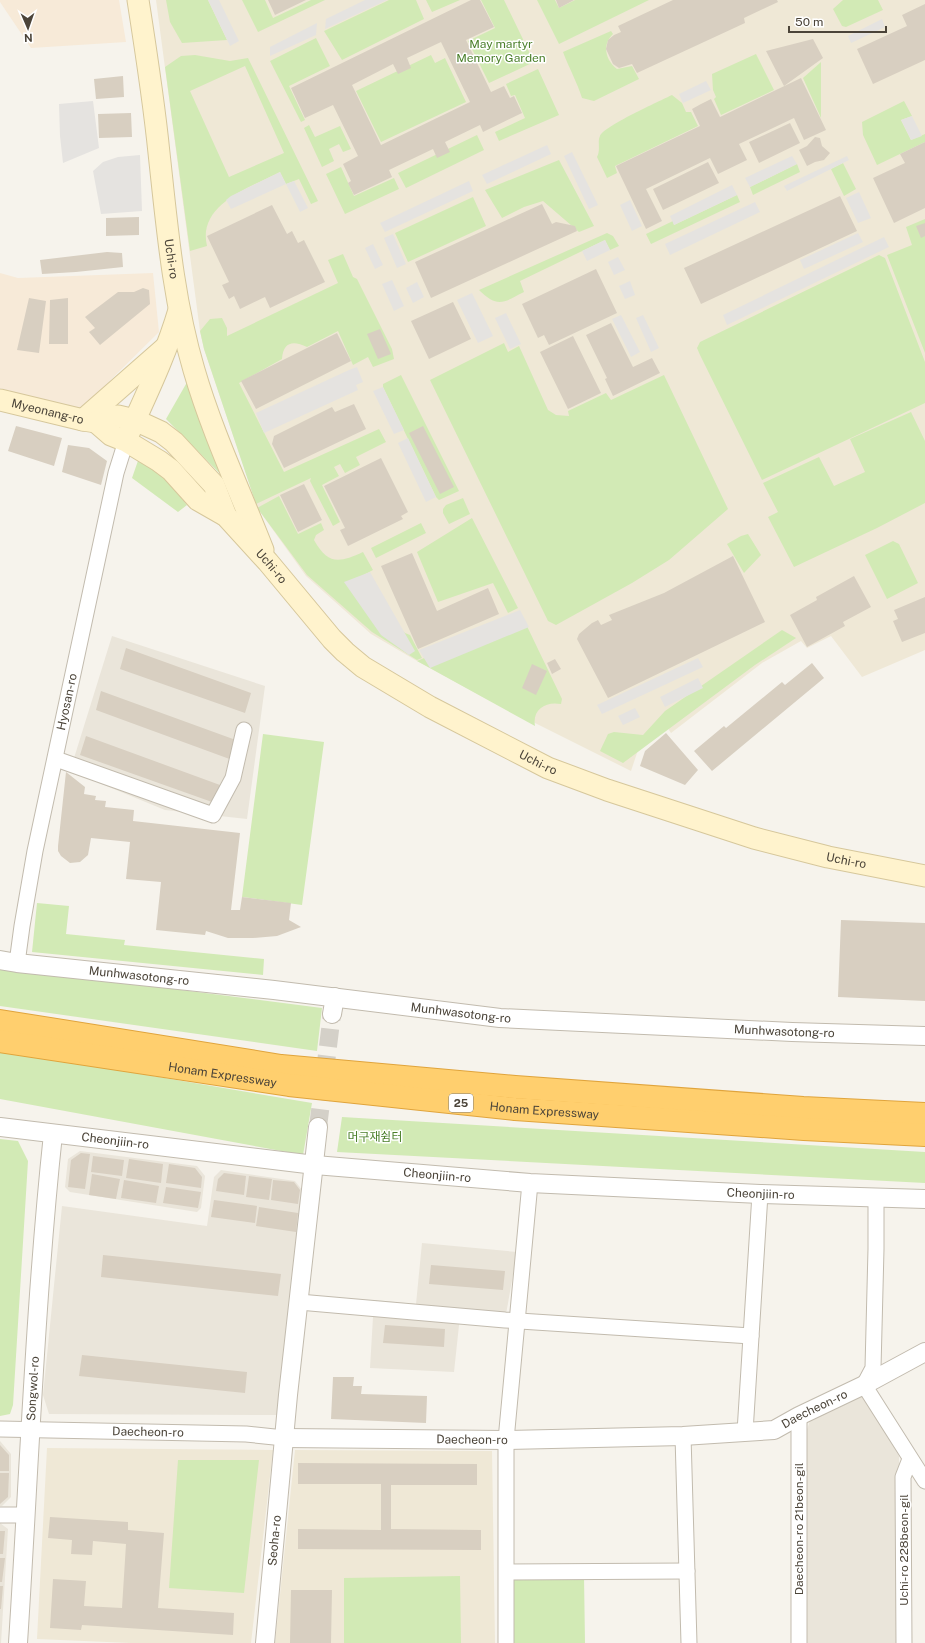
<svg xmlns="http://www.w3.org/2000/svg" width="925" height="1643" viewBox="0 0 925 1643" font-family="'Public Sans','Noto Sans KR',sans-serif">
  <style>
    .residential { fill: #eae5da }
    .commercial { fill: #f7ead8 }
    .education { fill: #efe8d6 }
    .green { fill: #d2eab5; fill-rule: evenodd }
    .parking { fill: #e5e3e0 }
    .building { fill: #d8cfc1; fill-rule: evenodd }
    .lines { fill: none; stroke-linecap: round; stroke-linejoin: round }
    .tertiary-tunnel { stroke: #d4d0c8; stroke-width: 18; stroke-dasharray: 18 9; stroke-linecap: butt }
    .minor-casing { stroke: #c2bbae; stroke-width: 17 }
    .tertiary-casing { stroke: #c2bbae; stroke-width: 20 }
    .secondary-casing { stroke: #d6c79b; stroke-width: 23 }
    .motorway-casing { stroke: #e0a43c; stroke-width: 24 }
    .minor { stroke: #fff; stroke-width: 15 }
    .tertiary { stroke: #fff; stroke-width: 18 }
    .secondary { stroke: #fff3cd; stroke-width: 21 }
    .motorway { stroke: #ffcf6e; stroke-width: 22 }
    .labels { text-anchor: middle; stroke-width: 3; stroke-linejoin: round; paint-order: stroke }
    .shield { fill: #fff; stroke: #817c74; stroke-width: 1 }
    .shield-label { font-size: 11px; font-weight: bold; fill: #4b4439 }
    .park-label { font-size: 12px; fill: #4a7f2a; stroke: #fff }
    .street-label { font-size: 12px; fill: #4b4439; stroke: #fff }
  </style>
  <rect width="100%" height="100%" fill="#f6f3ec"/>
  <path class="residential" d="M112,636L265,686L247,819L165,810L70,771Z
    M80,1151L197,1166L205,1176L201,1208L197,1212L70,1192L65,1187L68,1159Z
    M221,1170L295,1181L302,1190L277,1415L49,1414L43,1395L62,1206L207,1226L214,1177Z
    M422,1243L517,1252L505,1320L460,1316L454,1372L370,1368L374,1300L416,1304Z
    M862,1392L899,1456L900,1643H806L807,1430L812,1414Z
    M0,1441L11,1454V1497L2,1506H0Z
    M0,1523L8,1529L1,1643H0Z"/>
  <path class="commercial" d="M0,0H119L126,42L31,48L0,2Z
    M0,273L18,278L153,273L159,332L79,411L0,388Z"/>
  <path class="education" d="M156,0H925V650L862,677L831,636L807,648L801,641L762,663L671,733L667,727L638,750L631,771L483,697L417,661L371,634L306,576L258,509L204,349L200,331Z
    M47,1448L273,1450L251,1643H131L37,1639Z
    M295,1450L492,1451L495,1643H275Z"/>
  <path class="green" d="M166,0H208L227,40L182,43L170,22Z
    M242,0H265L273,18L311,0H325L258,32Z
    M389,0H416L424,19L342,60L324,31Z
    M426,0H460L432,12Z
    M481,0H504L534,62L489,83L468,41L495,28Z
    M537,0H555L559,8L575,0H649L559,44Z
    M843,0H878L883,10L846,27L842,26L833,9Z
    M611,31L613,34C602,44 605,60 617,69L632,66L639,79L594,101L582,98C577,82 569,68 563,52Z
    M316,38L330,66L289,86L305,120L301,122L270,61Z
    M756,54L774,90L721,115L714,99L716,97L713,90L712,74Z
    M195,55L230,61L248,58L318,201L311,204L299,179L286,184L280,172C251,187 197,204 207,246L190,251L165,67L181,56ZM245,66L284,153L229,177L190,91Z
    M431,55L435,63L445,58L466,102L381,142L356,91Z
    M821,62V118L803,78Z
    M538,69L559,115L499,141L495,132L525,118L515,95L511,96L506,84Z
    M672,95L682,103L686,112H691L698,126L615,166L617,173L607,178L597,157C601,149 597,142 600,136C604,126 660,101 672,95Z
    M904,101L912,116L901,120L911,140L925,134V142L877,165L863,135L862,122Z
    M309,125L315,137L340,126L351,149L343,152L339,144L329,149L334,161L322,167L304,128Z
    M477,135L484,150L406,188L398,173Z
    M559,160L594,226L579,232L543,201L524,207L502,218L485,190Z
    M843,163L856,189L844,196L831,169Z
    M797,164L800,172L753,195L750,187Z
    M341,167L354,196L394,178L399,189L345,214L326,174Z
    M737,195L740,202L651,244L646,234L673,221L674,225Z
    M473,197L486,226L408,262L395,233Z
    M925,219V353L887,255L912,245L906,227Z
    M607,233L613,236L619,246L610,250L605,240L520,281L524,292C504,302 498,309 479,290Z
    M343,254L353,277L357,279L392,349L394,359L373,367L368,357L353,365L338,331L307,347C293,340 283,342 282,359L239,383L284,472L379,429L386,442L356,457L360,465L345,473L340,464L334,467L339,476L322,485L340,522L333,526L310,481L311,478L256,504L204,349L200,331L210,319L222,318L227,328V336L338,283L328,260Z
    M879,255L885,258L925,362V403L762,480L700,355L697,348L700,342Z
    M504,343L508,352L519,346L548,410L556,415L569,416L568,411L606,393L611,400L664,375L728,509L669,560L632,583L556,625L548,621L430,380Z
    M194,370L248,502L166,419Z
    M401,375L459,491L439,500L436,497L383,387V384Z
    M911,412L925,441V503L877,528L794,567L768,517L778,512L763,483L819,457L834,486L865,472L850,439Z
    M140,455L155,465L187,505L178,512L132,478Z
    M279,496L298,534L321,523L324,530L316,535L314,540C328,565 339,563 363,552L373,570L354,580L405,633L410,635L422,658L417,660L372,632L307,575L258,509L257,508Z
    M463,498L470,514L449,524L443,513V509L446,505Z
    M472,518L518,608L508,613L493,583L438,602L417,552Z
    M421,523L426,533L376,558L371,548Z
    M748,534L761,555L744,573L727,544L741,536Z
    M893,541L899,544L918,583L887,599L865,555Z
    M517,619L524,620L562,699L561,704C546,701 532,709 535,726L417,661Z
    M782,630L796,638L755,665L623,763L600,751L608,734L614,732L643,735L665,711Z
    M263,734L324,742L302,905L242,897Z
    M37,903L69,906L66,934L125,940L124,945L264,959L263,975L32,952Z
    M0,967L322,1008L317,1051L0,1006Z
    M0,1050L312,1103L303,1155L0,1099Z
    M342,1117L925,1152V1183L337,1152Z
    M0,1139L18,1141L28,1161L13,1405L10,1414L0,1416Z
    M178,1460H259L244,1593L169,1588Z
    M517,1575L584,1576L585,1643H510L511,1581Z
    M460,1576L461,1643H344V1578Z"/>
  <path class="parking" d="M208,0H219L239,41L230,46Z
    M365,0H387L325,29L326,19Z
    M882,19L885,27L851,43L848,36Z
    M317,23L316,35L270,56V47Z
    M706,81L711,90L683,103L679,94Z
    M93,101L99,148L63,163L60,136L59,104Z
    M912,116L922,136L911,140L901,120Z
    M547,145L551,154L487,184L482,175Z
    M572,152L598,205L589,209L564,156Z
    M140,155L142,211L101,214L93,171L103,162L118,157Z
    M792,156L797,164L750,187L745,178Z
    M847,156L849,160L787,191L784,186Z
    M280,172L286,184L294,181L308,208L300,212L286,184L231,209L226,200L231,196Z
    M469,181L473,191L385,232L380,223Z
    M732,185L737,195L674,225L670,216Z
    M859,192L871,218L858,223L846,198Z
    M630,200L642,226L632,231L620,205Z
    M755,202L760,212L670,255L665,244Z
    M858,233L863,242L804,269L800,260Z
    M393,234L406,264L397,268L384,238Z
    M884,237L889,247L727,325L723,315Z
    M605,240L610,250L587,261L582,251Z
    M373,244L383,265L375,269L365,248Z
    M618,257L625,270L614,275L608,262Z
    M392,280L404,306L394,311L382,284Z
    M630,281L635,295L625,299L619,286Z
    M417,282L424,297L413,303L406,288Z
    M472,293L493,336L478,343L457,300Z
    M506,313L521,344L510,349L495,318Z
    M621,315L640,352L631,357L612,319Z
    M643,315L659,348L651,352L636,318Z
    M357,367L363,382L356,385L358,390L264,433L256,413L349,370Z
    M383,387L404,430L394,434L373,391Z
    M408,438L436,497L426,502L398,443Z
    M370,572L415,651L409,655L381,635L344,582Z
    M520,610L529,627L430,668L419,650Z
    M698,658L703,667L602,714L597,705Z
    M698,678L703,688L665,707L660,697Z
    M635,708L640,717L623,725L618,716Z"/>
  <path class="building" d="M268,0H306L275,15Z
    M471,0H480L494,27L466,40L491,92L504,86L510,98L514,96L522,113L483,132L480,125L445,142L450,152L437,158L433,149L389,170L392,177L354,195L348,183L351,181L343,164L358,156L333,105L305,118L291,88ZM441,42L470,102L381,145L352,85L393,64L398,74L411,68L407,58Z
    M556,0H574L559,8Z
    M673,0H777L778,2L744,18L745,23L637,73L632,64L619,68L613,64L606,49L608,40L614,35L621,32L618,26Z
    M925,4V60L873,84L857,49L907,26L902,15Z
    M813,39L823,58L784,86L766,51Z
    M123,76L124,97L96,99L94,79Z
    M801,78L826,130L804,140L794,118L739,144L747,160L718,174L710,158L646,189L662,221L646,229L616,166L700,126L692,109L701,104L711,99L720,117Z
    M131,113L132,137L99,138L98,114Z
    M790,123L800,143L759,163L749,142Z
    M815,137L820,138L822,146L830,153L824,160L815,162L807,166L799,150L807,146Z
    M925,142V208L894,223L873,178L905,163L900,154Z
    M708,162L719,183L663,210L653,189Z
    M840,196L857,231L701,304L684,268Z
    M542,204L552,224L556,222L575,226L577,231L431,298L415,262Z
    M272,205L287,234L292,231L298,243L304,240L325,282L270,308L265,297L240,309L234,296L229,299L222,285L229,282L207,236Z
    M139,217V235L106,236V218Z
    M925,223V236L921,238L916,226Z
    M107,252L122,253L123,267L76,272L42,274L40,260Z
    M596,269L617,313L549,345L544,335L538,338L522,304Z
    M143,288L149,290L150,304L100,345L89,332L95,328L85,317L118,292H134Z
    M29,298L46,301L39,353L17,350Z
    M68,298V344H49L50,300Z
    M453,302L471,339L429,359L411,321Z
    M611,323L633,367L652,358L660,373L613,396L605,379L607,378L586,335Z
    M380,329L391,354L378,359L367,334Z
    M337,333L351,361L256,409L241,381Z
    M573,336L601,393L568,409L540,352Z
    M354,404L366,429L284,468L272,444L274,436L332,407L335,412Z
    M16,426L62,438L54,466L8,451Z
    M423,426L454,487L440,494L409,433Z
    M68,445L89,448L107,461L101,485L62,472Z
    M381,458L408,512L401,516L403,519L348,546L340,530L345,528L324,486Z
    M304,484L322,520L298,532L280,495Z
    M412,553L437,611L488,588L499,614L418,649L381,566Z
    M733,556L765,622L608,698L577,639L579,634L592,623L598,620L601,625L612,620L609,615L664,593Z
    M854,576L871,607L843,622L845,626L807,647L790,615L817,600L816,597Z
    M925,597V633L902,642L893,621L898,619L894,610Z
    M126,648L251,693L245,713L120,669Z
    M555,659L561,669L552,674L547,663Z
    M812,663L824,678L712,771L694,751L724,726L726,728L782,682L785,685Z
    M532,664L547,671L536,695L522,688Z
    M101,691L244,743L235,761L96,710Z
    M666,733L698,770L685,785L640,766L645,751Z
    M86,736L220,785L212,802L80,755Z
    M66,772L85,787L84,794L96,796L95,800L106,801L105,807L134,810L133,821L240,833L231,910H240L242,897L291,903L289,920L301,927L277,936L253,938H228L206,931L205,935L156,930L161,882L126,879L130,842L91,838L88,855L80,862L70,863L61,856L58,851V846Z
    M841,920L925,923V1001L838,997Z
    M81,1153L90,1154L85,1189L68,1187L71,1160Z
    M93,1156L124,1160L122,1176L91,1172Z
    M129,1159L163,1164L161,1183L126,1178Z
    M169,1164L195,1168L202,1177L201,1188L166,1183Z
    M224,1173L246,1176L244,1195L216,1191L218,1179Z
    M92,1174L120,1179L116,1199L89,1195Z
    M249,1176L272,1179L269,1200L246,1197Z
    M124,1180L159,1186L156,1203L121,1198Z
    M273,1180L294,1182L300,1190L298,1204L271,1200Z
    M166,1187L201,1192L198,1208L163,1203Z
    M214,1200L257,1206L255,1223L211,1217Z
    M259,1207L298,1213L296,1232L256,1226Z
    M103,1255L281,1274L278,1296L101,1277Z
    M431,1265L505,1271L503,1290L429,1284Z
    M385,1325L445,1329L444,1347L383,1343Z
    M82,1355L247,1372L245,1393L79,1376Z
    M333,1377H354L353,1386H362L361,1394L427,1396L426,1423L331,1419Z
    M0,1445L9,1455V1471H0Z
    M298,1463L477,1464V1485H391V1529L481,1530V1550L298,1549V1529L381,1530V1484H298Z
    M0,1473H9L8,1497L0,1504Z
    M50,1517L128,1522V1530L164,1533L158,1608L234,1613L233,1635L82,1625L81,1630L50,1628L53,1579L86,1581L84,1606L122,1608L126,1544L93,1541L92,1555L71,1554L72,1540L48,1538Z
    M0,1531H5L3,1554H0Z
    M0,1558H5L2,1582H0Z
    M0,1586H3L1,1609H0Z
    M291,1590H332L331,1643H290Z"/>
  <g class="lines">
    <path class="tertiary-tunnel" d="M318,1127L332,1014"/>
    <defs>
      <g id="minor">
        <path d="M56,759L213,815L233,778L244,730"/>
        <path id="s1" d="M17,963L22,926L35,851L116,473L126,441"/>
        <path d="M876,1197V1249L873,1368L864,1385L925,1481"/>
        <path d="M299,1302L505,1320L751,1336"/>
        <path d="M799,1416V1643"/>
        <path id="s2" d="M0,1429L246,1434L284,1438"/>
        <path d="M745,1432L760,1194"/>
        <path d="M683,1436L689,1643"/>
        <path d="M0,1515H25"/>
        <path d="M507,1572L687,1571"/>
        <path d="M506,1643V1440L530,1183"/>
        <path d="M904,1643L903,1477L910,1459"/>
      </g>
      <g id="tertiary">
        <path id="s3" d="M0,960L17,963L274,990L500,1018L792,1032L925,1036"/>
        <path d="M332,1014L335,997"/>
        <path id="s4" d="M0,1127L315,1165L530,1183L760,1194L925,1199"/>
        <path id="s5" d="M284,1438L506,1440L683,1436L774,1430L799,1416L864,1385L925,1352"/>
        <path id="s6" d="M18,1643C29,1473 35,1303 53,1134"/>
        <path id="s7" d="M265,1643L288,1395L318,1127"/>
      </g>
      <g id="secondary">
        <path id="s8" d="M138,0C146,51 154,102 159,153C167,226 173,299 194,370C212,432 240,491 263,550"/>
        <path id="s9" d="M0,400L83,420L96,422L118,416L135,420L161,432L174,442L214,485L226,516"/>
        <path d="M83,420L165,348"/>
        <path id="s10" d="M96,422L111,435L126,441L159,461L171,470L198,500L226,516L268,562L332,639L345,652L363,667L430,707L548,768L607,790L754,838L828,857L925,876"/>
        <path d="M129,433C148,391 166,354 179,310"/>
      </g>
      <g id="motorway">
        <path d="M0,1021L281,1066L515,1087L803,1108L925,1114"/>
        <path id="s11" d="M0,1041L289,1085L515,1109L804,1129L925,1135"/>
      </g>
    </defs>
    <use href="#minor" class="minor-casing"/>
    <use href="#tertiary" class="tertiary-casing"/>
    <use href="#secondary" class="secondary-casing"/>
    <use href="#motorway" class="motorway-casing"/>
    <use href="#minor" class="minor"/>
    <use href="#tertiary" class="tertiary"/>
    <use href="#secondary" class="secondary"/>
    <use href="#motorway" class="motorway"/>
  </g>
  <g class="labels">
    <rect class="shield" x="449" y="1094" width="24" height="18" rx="3"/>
    <g class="shield-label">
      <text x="461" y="1107">25</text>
    </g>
    <g class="park-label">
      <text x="501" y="48">May martyr<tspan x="501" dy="14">Memory Garden</tspan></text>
      <text x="375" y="1141">머구재쉼터</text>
    </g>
    <g class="street-label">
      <text dy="4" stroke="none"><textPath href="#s8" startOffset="261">Uchi-ro</textPath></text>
      <text dy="4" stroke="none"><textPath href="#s9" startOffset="49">Myeonang-ro</textPath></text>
      <text dy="4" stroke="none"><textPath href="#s10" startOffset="230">Uchi-ro</textPath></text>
      <text dy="4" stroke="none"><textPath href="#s1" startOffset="266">Hyosan-ro</textPath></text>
      <text dy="4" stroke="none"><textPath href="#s10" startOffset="566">Uchi-ro</textPath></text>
      <text dy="4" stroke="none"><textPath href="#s10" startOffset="890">Uchi-ro</textPath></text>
      <text dy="4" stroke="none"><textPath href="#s3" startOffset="140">Munhwasotong-ro</textPath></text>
      <text dy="4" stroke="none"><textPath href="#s3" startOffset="464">Munhwasotong-ro</textPath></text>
      <text dy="4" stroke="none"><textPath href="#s3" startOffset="788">Munhwasotong-ro</textPath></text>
      <text dy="4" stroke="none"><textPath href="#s11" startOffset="225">Honam Expressway</textPath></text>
      <text dy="4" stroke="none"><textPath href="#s11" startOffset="549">Honam Expressway</textPath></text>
      <text dy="4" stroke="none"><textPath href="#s4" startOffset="116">Cheonjiin-ro</textPath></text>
      <text dy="4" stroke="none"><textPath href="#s4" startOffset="440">Cheonjiin-ro</textPath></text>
      <text dy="4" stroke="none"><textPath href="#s4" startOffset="764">Cheonjiin-ro</textPath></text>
      <text dy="4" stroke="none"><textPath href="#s6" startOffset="255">Songwol-ro</textPath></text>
      <text dy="4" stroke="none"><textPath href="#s5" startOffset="536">Daecheon-ro</textPath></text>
      <text dy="4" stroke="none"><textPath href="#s2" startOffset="148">Daecheon-ro</textPath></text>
      <text dy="4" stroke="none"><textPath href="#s5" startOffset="188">Daecheon-ro</textPath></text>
      <text transform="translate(799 1529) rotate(-90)" y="4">Daecheon-ro 21beon-gil</text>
      <text dy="4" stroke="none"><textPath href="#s7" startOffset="103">Seoha-ro</textPath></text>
      <text transform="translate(904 1550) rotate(-90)" y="4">Uchi-ro 228beon-gil</text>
    </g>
  </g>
  <g transform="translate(28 28) rotate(178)" stroke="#ffffff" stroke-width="3" paint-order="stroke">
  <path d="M0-3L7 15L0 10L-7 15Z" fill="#4b4439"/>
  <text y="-6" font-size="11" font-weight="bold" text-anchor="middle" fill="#4b4439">N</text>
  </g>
  <path d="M789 26v6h97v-6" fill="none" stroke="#4b4439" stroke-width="2"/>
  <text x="795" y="26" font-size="12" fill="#4b4439" stroke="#ffffff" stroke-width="3" paint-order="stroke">50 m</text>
</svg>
